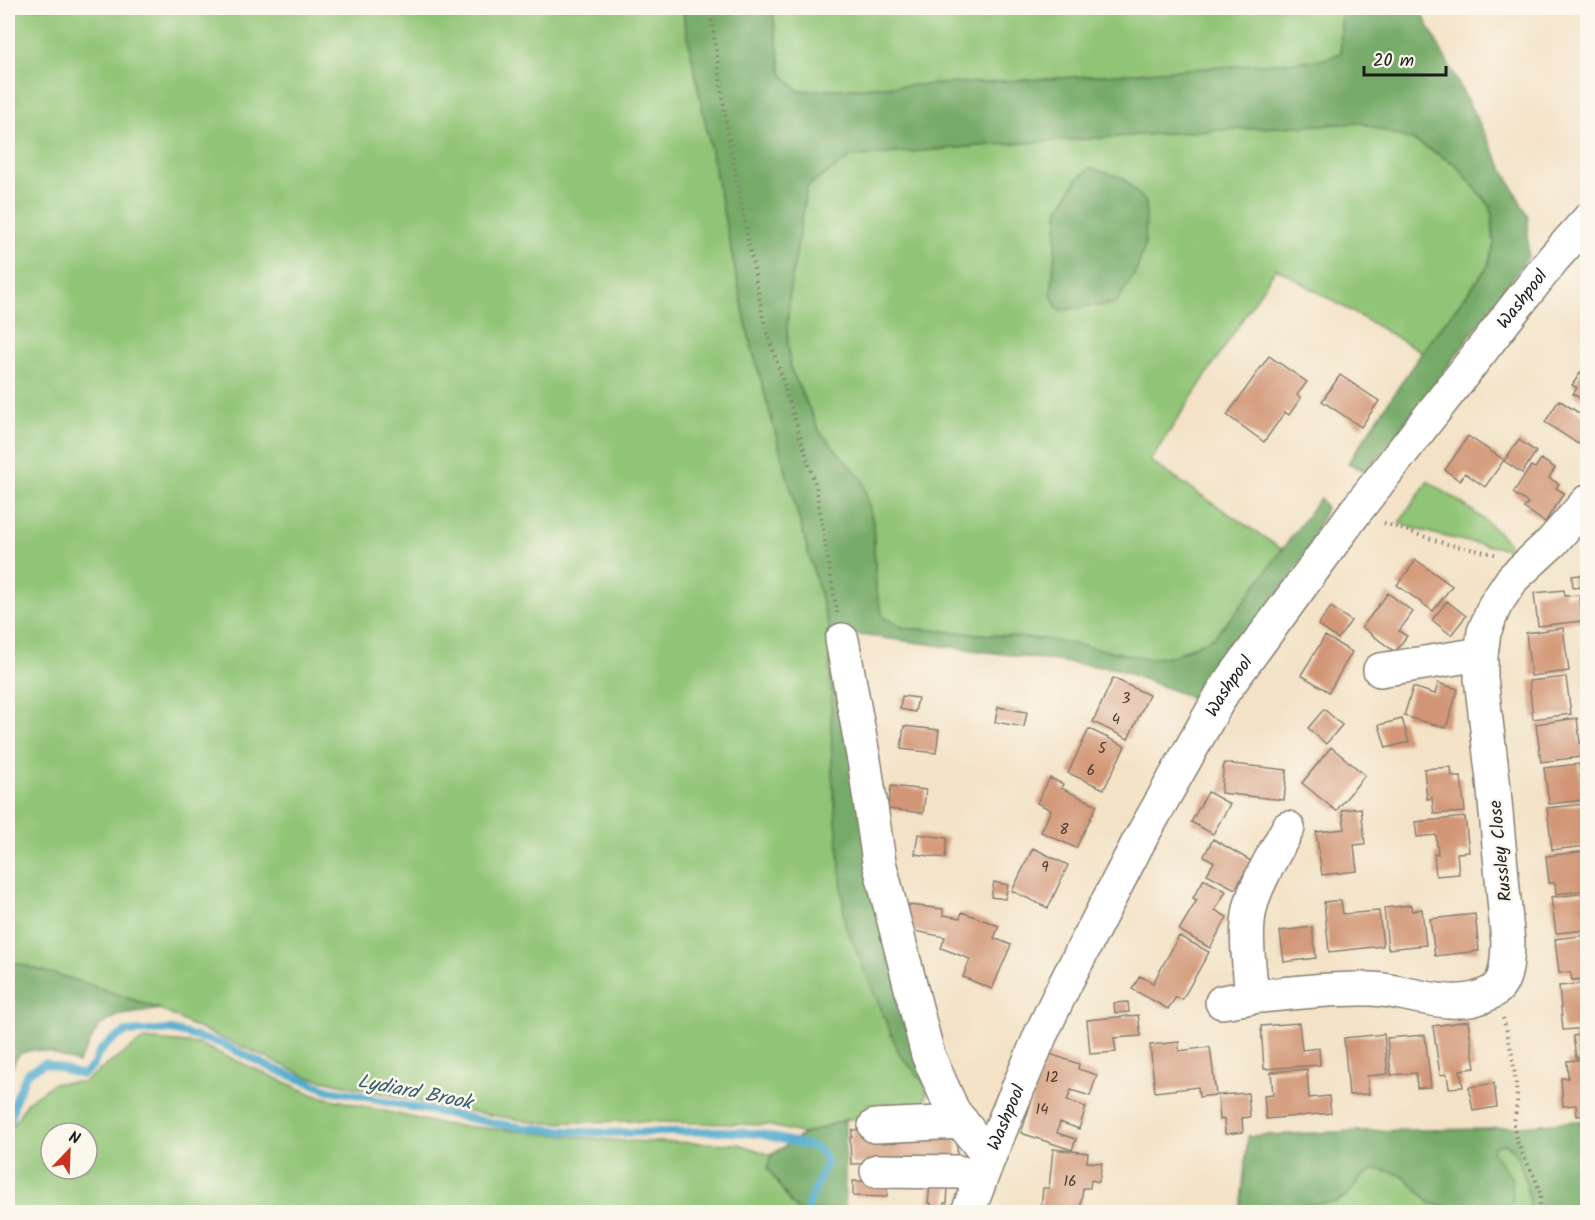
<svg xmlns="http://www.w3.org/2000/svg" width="1595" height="1220" viewBox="0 0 1595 1220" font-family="Kalam,sans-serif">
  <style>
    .green { fill: #90c476; stroke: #567049; stroke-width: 1.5; fill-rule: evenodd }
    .forest { fill: #74aa67; stroke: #486342; stroke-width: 1.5 }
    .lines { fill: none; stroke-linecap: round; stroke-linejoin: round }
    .stream { stroke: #4faacd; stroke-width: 8 }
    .building { fill: #d29676 }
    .minor-casing { stroke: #887f71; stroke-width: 36 }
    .path { stroke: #887f71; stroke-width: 4; stroke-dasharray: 1.5 4.5; stroke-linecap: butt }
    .minor { stroke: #fff; stroke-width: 33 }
    .labels { text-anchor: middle; stroke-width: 5; stroke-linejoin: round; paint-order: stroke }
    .number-label { font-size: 15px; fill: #4a3a32 }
    .street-label { font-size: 18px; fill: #1c1c1c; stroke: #fbf7ec }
    .water-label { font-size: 20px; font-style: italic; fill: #335c6c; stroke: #fbf7ec }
  </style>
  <rect width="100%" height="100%" fill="#fbf7ec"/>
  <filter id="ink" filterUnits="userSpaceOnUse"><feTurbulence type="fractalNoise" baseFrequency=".0167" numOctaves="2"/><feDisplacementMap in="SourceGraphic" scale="12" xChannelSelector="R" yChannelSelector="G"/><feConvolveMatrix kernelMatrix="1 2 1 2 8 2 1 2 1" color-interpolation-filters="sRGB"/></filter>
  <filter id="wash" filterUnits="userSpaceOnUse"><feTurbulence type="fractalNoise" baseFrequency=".008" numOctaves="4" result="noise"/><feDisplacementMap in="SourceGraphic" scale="24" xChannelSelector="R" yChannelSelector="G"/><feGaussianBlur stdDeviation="1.35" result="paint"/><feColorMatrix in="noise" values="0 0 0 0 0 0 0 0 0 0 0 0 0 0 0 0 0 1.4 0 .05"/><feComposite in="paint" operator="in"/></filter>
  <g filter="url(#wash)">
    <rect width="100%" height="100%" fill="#f3e2c6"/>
    <path class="green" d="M8,8H682L748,333L830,631L832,772L845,924L928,1087L923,1108L845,1120L804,1134L767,1125L631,1121L539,1123L455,1109L308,1077L250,1050L193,1026L160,1009L79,981L8,961Z
      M772,8H1341V53L1322,60L1046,79L799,91L782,75Z
      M1362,123L1417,142L1455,164L1491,207L1494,245L1487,268L1422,352L1276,268L1150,461L1283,550L1237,611L1214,637L1175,655L1150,659L1052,640L904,628L883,617L876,591L873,523L863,481L820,432L790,367L787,329L790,289L807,187L851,157L991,145L1218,130ZM1059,209L1115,304L1090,306L1051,295Z
      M1428,481C1455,499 1490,520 1510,545L1508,549C1471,543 1434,536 1399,523Z
      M144,1039L199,1044L314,1095L440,1124L623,1141L739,1144L771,1155L768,1168L791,1203L801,1212H8V1134L27,1102L54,1083L83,1082ZM51,1133H87V1169H51Z
      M1505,1144C1507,1145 1512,1148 1513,1150C1521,1161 1533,1201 1528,1212H1498H1503L1513,1200L1511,1177L1492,1152L1494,1146Z
      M1375,1169L1393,1172L1406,1178L1430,1203L1469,1212H1291L1292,1209L1308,1204L1336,1202L1348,1195L1359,1179Z"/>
    <path class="forest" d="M682,8H772L782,74L799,91L1046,79L1322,60L1341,53V8H1419L1528,217V257L1432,388L1367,472L1348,463L1422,352L1487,268L1494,245L1491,207L1455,164L1417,142L1362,123L1218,130L991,145L851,157L807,187L790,289L787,329L790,367L820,432L863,480L873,523L876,591L883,617L904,628L1052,640L1150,659L1175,655L1214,637L1237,611L1320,498L1326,508L1305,555L1206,703L1117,669L830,631L928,1087L900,1055L845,924L832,772L830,631L748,333Z
      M1090,168L1123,178L1146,202L1145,246L1135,274L1115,304L1090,306L1059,311L1051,295L1059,209L1078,178Z
      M8,961L79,981L160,1009L117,1016L99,1026L78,1063C62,1057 35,1043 19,1055C13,1061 10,1073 8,1081Z
      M845,1120V1211L854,1212H801L791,1203L768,1168L771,1155L804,1134Z
      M1587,1120V1212H1528C1533,1201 1521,1161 1513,1150C1512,1148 1507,1145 1505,1144L1494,1146L1492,1152L1511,1176L1513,1200L1503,1212H1469L1430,1203L1406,1178L1393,1172L1375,1169L1359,1179L1348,1195L1335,1202L1308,1204L1292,1208L1291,1212H1240L1248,1136L1356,1131L1487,1129Z"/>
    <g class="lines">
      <path class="stream" d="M8,1130L15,1101L27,1073L45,1063L81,1075L85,1073L94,1064L99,1052L112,1040L126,1032L172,1030L222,1044L274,1069L329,1090L355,1094L382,1101L494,1123L526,1128L567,1131L611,1133L719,1131L760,1134L814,1147L823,1153L826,1164L808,1205L809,1212"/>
    </g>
    <g id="blocks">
      <path class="building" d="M1269,356L1307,382L1297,395L1301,398L1289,415L1285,412L1264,442L1227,415Z
        M1588,362V403L1573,394L1577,388L1572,385Z
        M1340,375L1379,401L1361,427L1322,401Z
        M1559,400L1588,419V431L1578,444L1545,422Z
        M1468,436L1504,460L1485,487L1465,473L1460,481L1445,470Z
        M1519,440L1536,452L1522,473L1504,461Z
        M1541,459L1555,468L1549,478L1559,484L1556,488L1564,493L1545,522L1524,508L1528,503L1513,493L1531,466L1535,468Z
        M1416,560L1452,586L1433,611L1397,585Z
        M1588,574V586L1573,588L1572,576Z
        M1564,590L1565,596L1580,595L1582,621L1538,626L1534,593Z
        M1388,593L1413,612L1399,631L1407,636L1395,652L1362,627Z
        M1447,601L1466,616L1451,635L1432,620Z
        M1331,607L1351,621L1338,639L1318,625Z
        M1563,628L1569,671L1531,676L1526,633Z
        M1325,636L1352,652L1329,692L1301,675Z
        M1566,677L1571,714L1533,719L1529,681Z
        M1113,678L1149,695L1128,739L1093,722Z
        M1438,683L1458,689L1446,728L1404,716L1413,687L1435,694Z
        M902,696L918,698L915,712L900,709Z
        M998,707L1027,712L1024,727L995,722Z
        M1324,709L1342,725L1326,744L1308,728Z
        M1577,718L1580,743L1588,742V756L1541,762L1536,724Z
        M1402,719L1409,742L1386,748L1379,725Z
        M904,726L939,730L936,753L901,749Z
        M1089,729L1125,746L1104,789L1068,773Z
        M1331,747L1365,775L1336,811L1302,783Z
        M1224,763L1287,770L1284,800L1221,793Z
        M1579,764L1583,800L1549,804L1544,768Z
        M1451,767L1452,777H1461L1465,812L1434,814L1432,798L1427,799L1424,769Z
        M1050,778L1063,784L1061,788L1097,805L1076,848L1041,832L1051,810L1037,803Z
        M891,786L926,790L923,813L888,809Z
        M1208,792L1230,804L1213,834L1191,822Z
        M1585,804L1588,826V846L1552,850L1547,808Z
        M1361,808L1365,844L1354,845L1357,871L1322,875L1316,832L1345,829L1342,810Z
        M1465,817L1469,852L1457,853L1459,874L1436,876L1434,854H1438L1436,835L1417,837L1415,822Z
        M918,834L947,838L945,858L915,854Z
        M1213,839L1251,861L1235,889L1207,874L1214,862L1204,856Z
        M1033,848L1068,865L1048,908L1012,891Z
        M1588,851V890L1556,894L1555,883H1549L1546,856Z
        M1204,879L1226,891L1215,910L1227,917L1210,948L1179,930L1197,900L1193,898Z
        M994,882L1008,885L1005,899L991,897Z
        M1588,893V930L1556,933L1551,897Z
        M1341,900L1343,914L1379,911L1383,946L1329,952L1324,902Z
        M900,904L943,909V915L960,918L962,912L999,926L994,938L1011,945L992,989L963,977L970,959L941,948L945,937L899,928Z
        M1411,905L1412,911L1422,909L1426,945L1388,949L1384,908Z
        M1475,914L1479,951L1435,956L1430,919Z
        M1312,927L1316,958L1284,962L1280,931Z
        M1587,935L1588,979L1572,980L1570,972L1559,973L1555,939Z
        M1179,936L1209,952L1182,1000L1176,997L1168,1009L1132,989L1140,976L1153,983Z
        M1588,983V1028L1563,1030L1559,986Z
        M1128,1002L1129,1012L1115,1013L1114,1003Z
        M1138,1015L1141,1036L1114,1038L1116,1052L1090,1054L1087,1020Z
        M1468,1021L1475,1068L1460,1070L1463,1087L1449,1088L1447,1074L1440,1075L1433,1026Z
        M1299,1023L1302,1050L1319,1048L1320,1065L1264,1069L1261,1026Z
        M1384,1034L1388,1074L1367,1076L1369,1094L1349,1095L1344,1038Z
        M1588,1034V1057L1576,1058L1573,1036Z
        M1425,1035L1431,1087L1417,1088L1416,1073L1391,1075L1387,1038Z
        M1179,1042V1051L1210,1047L1216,1095L1199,1097L1198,1087L1155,1092L1150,1045Z
        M1047,1053L1079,1064L1078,1069L1097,1075L1090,1096L1071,1090L1067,1101L1086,1107L1079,1129L1060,1122L1057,1133L1076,1139L1072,1150L1021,1133Z
        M1588,1059V1115L1577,1116L1576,1105L1563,1106L1561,1078H1568L1567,1061Z
        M1307,1069L1309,1098L1329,1096L1331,1113L1266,1119L1264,1096L1273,1095L1271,1072Z
        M1494,1083L1497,1107L1473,1111L1469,1087Z
        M1248,1093L1250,1117L1242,1118L1243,1132L1225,1134L1224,1119L1220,1120L1218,1095Z
        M852,1130H868L957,1135V1162L851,1164L850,1138L852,1137Z
        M1053,1149L1088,1153L1087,1162L1102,1163L1099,1182L1091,1180L1090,1188H1083L1080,1212L1041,1208L1043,1188H1049Z
        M853,1181L887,1182V1197L853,1196Z
        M930,1185L948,1187L947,1203H944L943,1212H930L931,1203H928Z"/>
    </g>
  </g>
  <g filter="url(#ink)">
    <use href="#blocks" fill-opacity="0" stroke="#887f71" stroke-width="1.5"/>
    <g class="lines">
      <defs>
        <g id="minor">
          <path d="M842,640L865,766L879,862L928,1055L953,1111L989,1157"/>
          <path d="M1380,670L1481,654"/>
          <path d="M1288,828C1275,853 1256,882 1250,909C1244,937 1250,969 1252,997C1292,993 1331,988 1371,989C1410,990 1454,1014 1492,992C1508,983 1507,959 1508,943L1493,780L1481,678V654L1484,632L1495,605L1513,578L1552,542L1588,501"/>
          <path d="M1222,1002L1252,997"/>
          <path d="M875,1126L962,1122"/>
          <path d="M877,1171L958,1172L981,1177"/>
          <path id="s1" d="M968,1212L989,1157L1041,1034L1064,986L1138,843L1223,692L1355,512L1553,259L1588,220"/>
        </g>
      </defs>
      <use href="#minor" class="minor-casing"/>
      <path class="path" d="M710,8L728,133L763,318L816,487L837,613
        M1384,523L1446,544L1495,554
        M1503,1018C1511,1044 1516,1073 1517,1101C1517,1111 1512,1123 1515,1133C1519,1155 1536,1172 1540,1194C1541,1199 1539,1207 1539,1212"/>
      <use href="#minor" class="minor"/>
    </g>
  </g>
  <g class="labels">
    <g class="number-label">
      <text x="1126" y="703">3</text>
      <text x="1116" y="724">4</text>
      <text x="1102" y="753">5</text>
      <text x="1091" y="775">6</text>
      <text x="1064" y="834">8</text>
      <text x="1045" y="872">9</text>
      <text x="1052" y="1082">12</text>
      <text x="1042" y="1114">14</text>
      <text x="1070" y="1186">16</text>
    </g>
    <g class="street-label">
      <text dy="6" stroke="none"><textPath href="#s1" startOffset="1074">Washpool</textPath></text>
      <text dy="6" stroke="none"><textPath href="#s1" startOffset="588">Washpool</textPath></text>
      <text transform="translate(1500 851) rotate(-96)" y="6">Russley Close</text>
      <text dy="6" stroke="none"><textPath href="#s1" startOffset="102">Washpool</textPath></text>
    </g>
    <g class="water-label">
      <text transform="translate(415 1091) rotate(11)" y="7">Lydiard Brook</text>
    </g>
  </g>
  <rect width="1595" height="1220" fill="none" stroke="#fbf7ec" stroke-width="30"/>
  <g transform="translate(69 1151) rotate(23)"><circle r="28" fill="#fbf7ec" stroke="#a29f99" stroke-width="1.5"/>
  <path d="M0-4.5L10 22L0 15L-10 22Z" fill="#c8321e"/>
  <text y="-9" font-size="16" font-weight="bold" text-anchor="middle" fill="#1c1c1c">N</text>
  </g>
  <path d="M1364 66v9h82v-9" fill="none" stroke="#1c1c1c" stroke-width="3"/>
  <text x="1373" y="66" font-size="18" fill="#1c1c1c" stroke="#fbf7ec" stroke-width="4.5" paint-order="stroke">20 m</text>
</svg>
